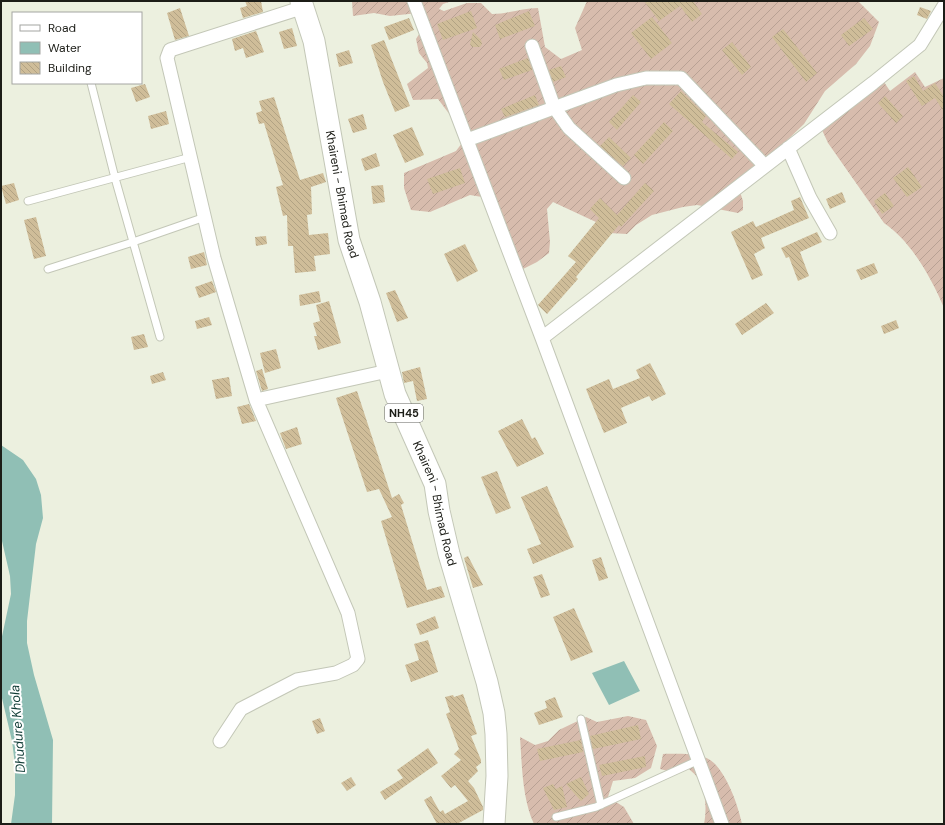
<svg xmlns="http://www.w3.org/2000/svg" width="945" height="825" viewBox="0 0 945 825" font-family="'DM Sans',sans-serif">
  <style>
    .garden { fill: url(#garden-furrows) }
    .water { fill: #90bfb5 }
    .building { fill: url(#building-back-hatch) }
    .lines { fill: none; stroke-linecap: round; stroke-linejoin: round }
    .service-casing { stroke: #c3c7b7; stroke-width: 9 }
    .minor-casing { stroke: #c3c7b7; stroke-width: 15 }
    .primary-casing { stroke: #c3c7b7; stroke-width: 23 }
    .service { stroke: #fff; stroke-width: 7 }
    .minor { stroke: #fff; stroke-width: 13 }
    .primary { stroke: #fff; stroke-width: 21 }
    .labels { text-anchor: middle; stroke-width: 4; stroke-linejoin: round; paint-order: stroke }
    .shield { fill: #fff; stroke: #60615d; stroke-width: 1 }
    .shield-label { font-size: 11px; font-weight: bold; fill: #1c1d17 }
    .street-label { font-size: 12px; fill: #1c1d17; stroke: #fff }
    .water-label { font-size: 13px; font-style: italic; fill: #0f3b35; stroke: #fff }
  </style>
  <defs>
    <pattern id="garden-furrows" width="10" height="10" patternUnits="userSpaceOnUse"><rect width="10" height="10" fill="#d7bcad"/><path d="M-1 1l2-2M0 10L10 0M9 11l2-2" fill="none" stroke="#b8a194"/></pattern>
    <pattern id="building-back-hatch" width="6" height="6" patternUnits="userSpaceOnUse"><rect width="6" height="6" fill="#cfbd99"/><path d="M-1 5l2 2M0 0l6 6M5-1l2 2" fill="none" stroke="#b1a283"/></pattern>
  </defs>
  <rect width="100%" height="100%" fill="#ecf0df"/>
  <path class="garden" d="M352,1H452L443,4L439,9L444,11L467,3H481L492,14C508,14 522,8 538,8L545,47L561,59L582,50L575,28L587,1H858L879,22L870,46L856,64L825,91L804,124L759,167L740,192L743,201V210L738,213L697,205L683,207L652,215L636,225L627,234L609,233L598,223L553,202L547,209L550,242L549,253L537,262L523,269L482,197L470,195L430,212L411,210L404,188V173L456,151L462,143L456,123L438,99L413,100L407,84L428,68L427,63L419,53L416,39L428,20L427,17L418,13L390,16L374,13L353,16Z
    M915,72L925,87L944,78V308C932,279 911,241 884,223L828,143L822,130L884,82L890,91Z
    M628,716L646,720L657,746L651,768L635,778L613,781L608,797L624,807L634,824H534C522,798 522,765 520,737L535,745L548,741L559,730L586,717L597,722Z
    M663,754C677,754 703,752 714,763C728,777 738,805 742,824H704C707,809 706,790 697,777C694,773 689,769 685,766L672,772L660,769Z"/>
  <path class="water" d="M1,445L23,460L36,479L41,495L43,518L36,544L27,621V643L34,675L53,740L52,824H11L15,795V765L12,741L1,694V641L11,594L10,576L2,541Z
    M624,661L640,691L609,705L592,673Z"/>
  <path class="building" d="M245,1H261L263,12L243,18L240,8L247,6Z
    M644,1H693L702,14L692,22L680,6L659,21Z
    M920,7L931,11L927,19L917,15Z
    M180,8L189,36L175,40L167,13Z
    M471,11L477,28L443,40L437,24Z
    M529,11L535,26L500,39L495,25Z
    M652,17L672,43L651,59L631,33Z
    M409,18L414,30L389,40L384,27Z
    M864,18L873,29L849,46L841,35Z
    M292,28L297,46L284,49L279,32Z
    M783,29L817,73L806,82L772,37Z
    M256,31L264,52L246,58L243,48L235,51L232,39Z
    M473,32L481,40L482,44L480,47H472L470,44Z
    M384,40L410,106L395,112L383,82L371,45Z
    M732,42L751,67L742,75L722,50Z
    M349,50L353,63L339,67L336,54Z
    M528,58L532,70L504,80L499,69Z
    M561,66L566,77L553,82L549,70Z
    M914,76L923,91L935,83L944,97V112L935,98L922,106L906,81Z
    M145,84L150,97L136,102L131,88Z
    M681,91L706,116L702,122L738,152L732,159L669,104Z
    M535,95L539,105L505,117L501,109Z
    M633,95L641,102L617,130L609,122Z
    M885,96L903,116L896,123L878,103Z
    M274,97L300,180L323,173L326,182L311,187L312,214L307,215L309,235L328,233L330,254L314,256L316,271L295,273L293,246H288L287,215L283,216L276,187L283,185L264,123L259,124L256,113L262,111L259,101Z
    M166,111L169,124L151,129L148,116Z
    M363,114L367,129L353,133L348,119Z
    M664,122L673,131L643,164L634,155Z
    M412,127L424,155L405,163L393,135Z
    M609,137L631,158L623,166L600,146Z
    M376,153L380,166L365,171L361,159Z
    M908,167L922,187L907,197L893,178Z
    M460,168L465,183L433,194L427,179Z
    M14,183L19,200L6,204L1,186Z
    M645,183L654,191L621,227L619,225L576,277L578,279L547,314L538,305L576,262L568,256L599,218L590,209L600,198L617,215Z
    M383,185L385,202L373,204L371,186Z
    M842,192L846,202L830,209L826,199Z
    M885,193L894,206L882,214L874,201Z
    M800,197L809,218L761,238L765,248L754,254L763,275L752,280L731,232L753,221L756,227L794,210L791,201Z
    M36,217L46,256L34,259L24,220Z
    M817,232L822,242L800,252L809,276L798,281L789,257L786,258L781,248Z
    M266,236L267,244L256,246L255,237Z
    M465,244L478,271L457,282L444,254Z
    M204,252L207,265L191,269L188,257Z
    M874,263L878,273L861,280L856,270Z
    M212,281L216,292L199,298L195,287Z
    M395,290L408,318L397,322L386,293Z
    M319,291L321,302L300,306L299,295Z
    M329,301L341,343L318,350L314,336H317L313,323L320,321L316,305Z
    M766,303L774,313L742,335L735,324Z
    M209,317L212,325L197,329L195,321Z
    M896,320L899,328L884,334L881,326Z
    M144,334L148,347L134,350L131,337Z
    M276,349L281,368L265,373L260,353Z
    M650,363L666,394L652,401L649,396L621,408L627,423L604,433L586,389L609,379L613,389L640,378L636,370Z
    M420,367L427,399L417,401L413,381L404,383L402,372Z
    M262,369L268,389L262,391L256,371Z
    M163,372L166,380L152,384L150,376Z
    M229,377L232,396L216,399L212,380Z
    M357,391L392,498L399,494L404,503L401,505L427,590L441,586L445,597L407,608L381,521L392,517L379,489L367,492L336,398Z
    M249,404L256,421L242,424L237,407Z
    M522,419L532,439L535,437L544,454L517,467L498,431Z
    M297,427L302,444L286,449L280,433Z
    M497,471L511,508L496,514L481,477Z
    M547,486L574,547L533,564L527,549L541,544L521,497Z
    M468,556L483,585L473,588L464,558Z
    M601,557L608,578L599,581L592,560Z
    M542,574L550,595L541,598L533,577Z
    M574,608L593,652L571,661L553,617Z
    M435,616L439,628L420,635L416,624Z
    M428,640L438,672L411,682L405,665L419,660L414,644Z
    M463,694L477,734L471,736L481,760V763L476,767L478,771L468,781L474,788L483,807V810L457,824H437L424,800L431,796L440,812L443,810L445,814L468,801L455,785L451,788L441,776L461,760L454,754L459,749L446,714L450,712L445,697L453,695L454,697Z
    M555,697L563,717L539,725L534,713L547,708L545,701Z
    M320,718L325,731L317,734L312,721Z
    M638,725L641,739L593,749L590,736Z
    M581,740L583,752L540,761L537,749Z
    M428,748L438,763L385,800L380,792L403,778L397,770Z
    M645,756L646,767L602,776L599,765Z
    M351,777L356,785L347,791L341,783Z
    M581,777L589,794L581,801L566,784Z
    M553,784L556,789L562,786L567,807L554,810L543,788Z"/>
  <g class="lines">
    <defs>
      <path id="service" d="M91,83L115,178L160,337
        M28,201L191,157
        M48,269L133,242L205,217
        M581,719L601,805
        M556,817L596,807L699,760"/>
      <path id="minor" d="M414,1L542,338L722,824
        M304,7L170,50L167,58L214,258L256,400L388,371
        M532,46L554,107L569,128L624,178
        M467,140L616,85L646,78H681L765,166
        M788,148L810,198L830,233
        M542,338L873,83L920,45L944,6
        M220,741L241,709L297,680L336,673L353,665L358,659L348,613L256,400"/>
      <g id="primary">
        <path id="s1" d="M301,1L314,41L349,240L370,302L395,394L435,484L439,511L449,554L487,682L494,713L496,734L497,776L494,824"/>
      </g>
    </defs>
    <use href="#service" class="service-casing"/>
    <use href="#minor" class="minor-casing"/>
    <use href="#primary" class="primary-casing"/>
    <use href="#service" class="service"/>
    <use href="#minor" class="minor"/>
    <use href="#primary" class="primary"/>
  </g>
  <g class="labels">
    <rect class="shield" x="385" y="404" width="38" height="18" rx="3"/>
    <g class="shield-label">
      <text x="404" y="417">NH45</text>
    </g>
    <g class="street-label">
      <text dy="4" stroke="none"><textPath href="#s1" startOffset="198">Khaireni - Bhimad Road</textPath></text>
      <text dy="4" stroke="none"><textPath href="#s1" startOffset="522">Khaireni - Bhimad Road</textPath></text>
    </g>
    <g class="water-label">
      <text transform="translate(17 729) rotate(-94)" y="5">Dhudure Khola</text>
    </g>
  </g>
  <rect width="945" height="825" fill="none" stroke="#1c1d17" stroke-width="4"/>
  <rect x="12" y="12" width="130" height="72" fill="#ffffff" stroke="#a4a5a2"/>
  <rect x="20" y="25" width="20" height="6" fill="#ffffff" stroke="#a4a5a2"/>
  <text x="48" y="32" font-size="12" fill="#1c1d17">Road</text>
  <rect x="20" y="42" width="20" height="12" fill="#90bfb5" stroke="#a4a5a2"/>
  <text x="48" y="52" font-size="12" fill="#1c1d17">Water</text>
  <rect x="20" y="62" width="20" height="12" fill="url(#building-back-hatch)" stroke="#a4a5a2"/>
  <text x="48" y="72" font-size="12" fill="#1c1d17">Building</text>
</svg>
